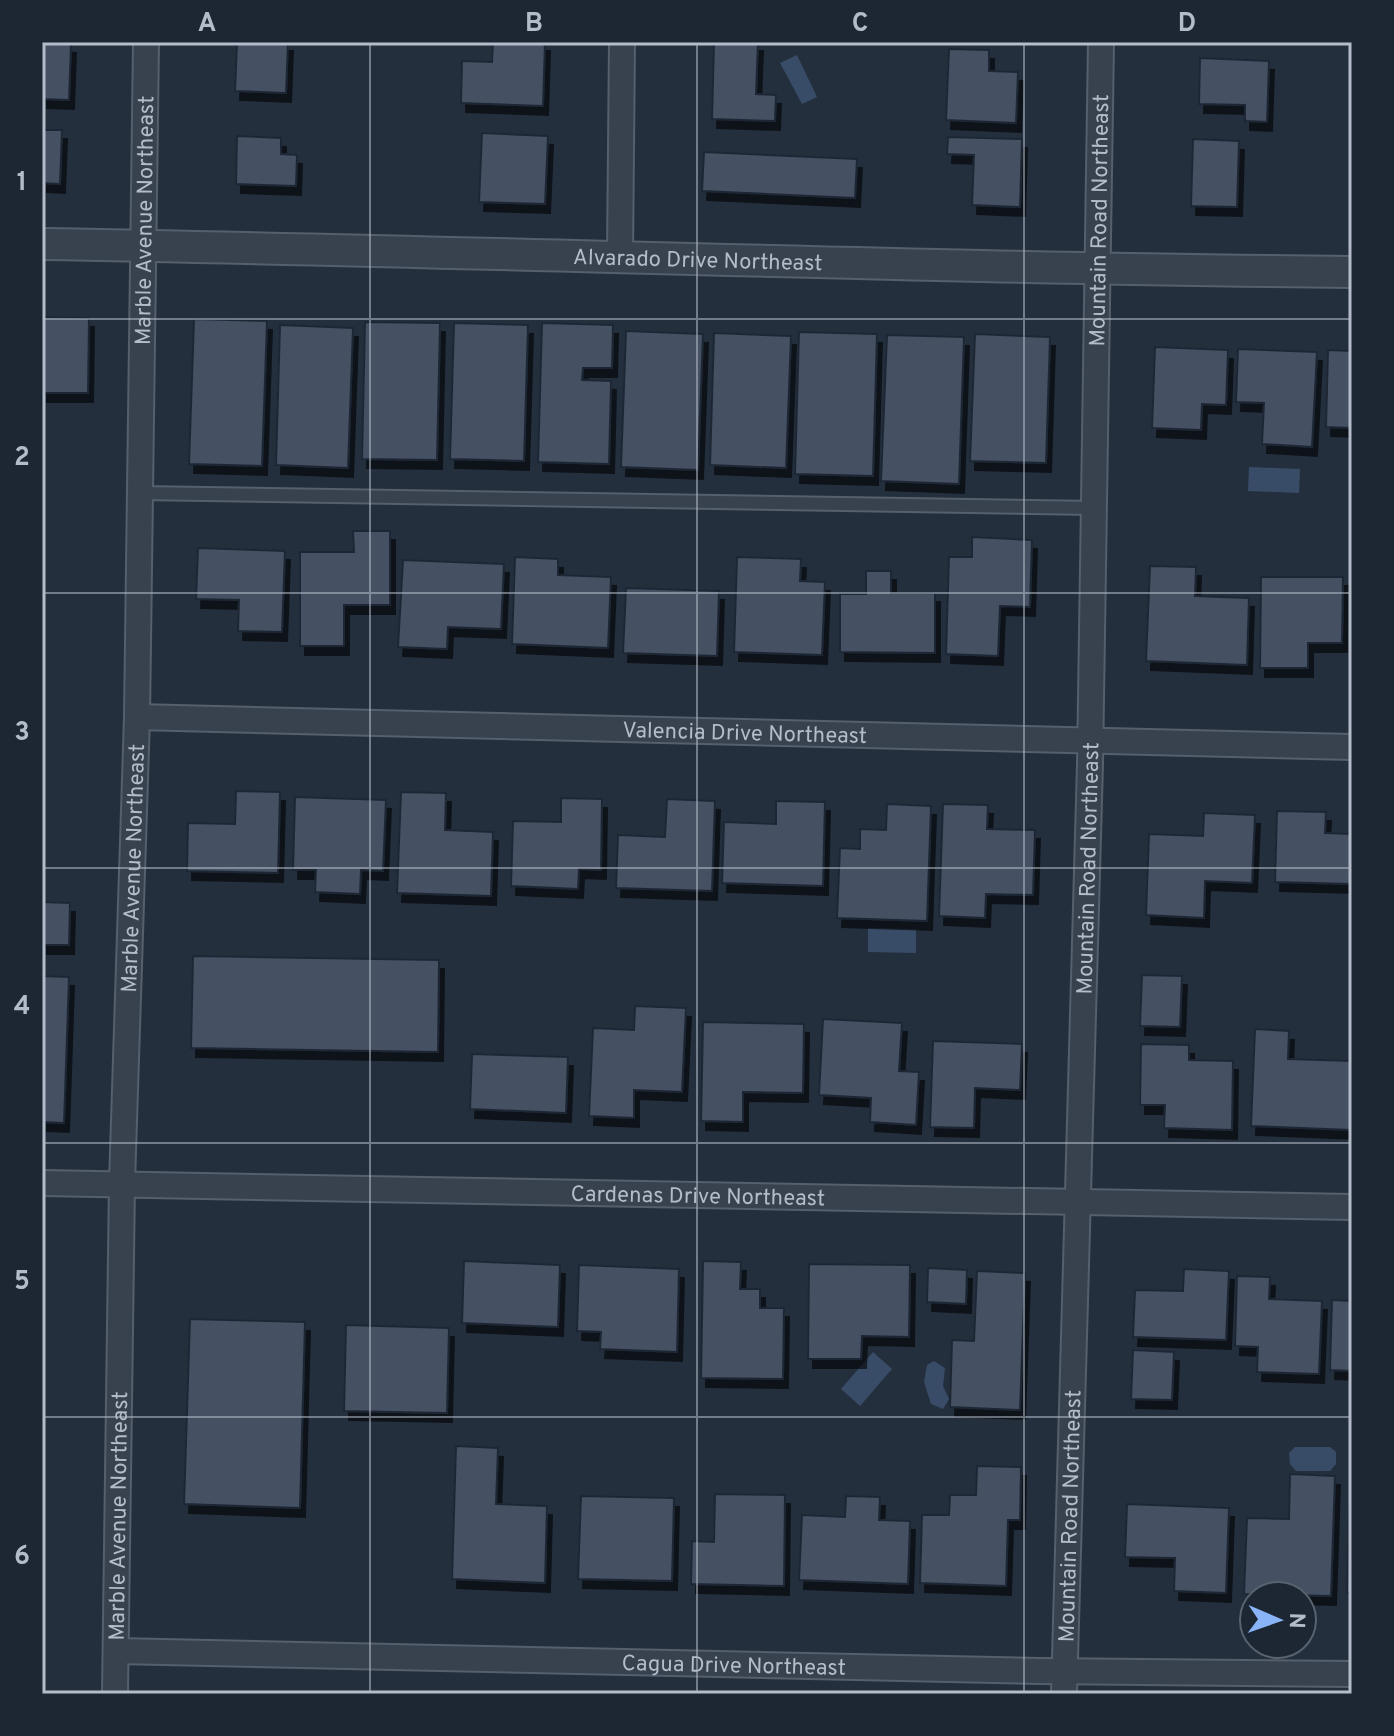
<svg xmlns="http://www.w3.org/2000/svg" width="1394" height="1736" viewBox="0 0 1394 1736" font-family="Overpass,sans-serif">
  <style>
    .water { fill: #394c67 }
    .building { fill: #455162; stroke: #1f2835; stroke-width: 2; filter: url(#shadow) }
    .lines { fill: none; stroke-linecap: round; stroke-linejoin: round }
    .service-casing { stroke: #565f6c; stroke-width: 16 }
    .minor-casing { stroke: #565f6c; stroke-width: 28 }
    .tertiary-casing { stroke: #565f6c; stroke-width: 34 }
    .service { stroke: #38414e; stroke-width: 12 }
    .minor { stroke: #38414e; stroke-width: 24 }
    .tertiary { stroke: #38414e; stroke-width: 30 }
    .grid { fill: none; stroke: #b4bcc9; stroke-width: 2; stroke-opacity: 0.55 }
    .labels { text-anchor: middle; stroke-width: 7; stroke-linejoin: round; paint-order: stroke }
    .street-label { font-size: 22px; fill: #b4bcc9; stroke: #1d2633 }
    .neatline { fill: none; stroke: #b4bcc9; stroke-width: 3 }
    .grid-label { font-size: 26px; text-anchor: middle; font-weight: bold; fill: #b4bcc9 }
  </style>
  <defs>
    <filter id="shadow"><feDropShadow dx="5" dy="9" stdDeviation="0" flood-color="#0009"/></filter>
  </defs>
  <rect width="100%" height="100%" fill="#242f3e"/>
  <path class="water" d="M797,55L817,97L802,104L780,63Z
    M1249,467L1300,469L1299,493L1248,491Z
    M868,928L916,929V953L868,952Z
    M873,1352L892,1369L860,1406L841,1389Z
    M934,1361L945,1368L943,1386L949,1399L943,1409L931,1404L924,1382L927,1365Z
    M1295,1447H1330L1336,1452V1464L1330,1471H1296L1290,1464L1289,1453Z"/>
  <path class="building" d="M42,42L71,44L69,100L42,99Z
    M237,42H288L286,93L235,91Z
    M493,42H545L543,106L461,103L462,61L492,62Z
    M714,42H758L756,94L776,95L775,121L712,119Z
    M949,49L989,50V71L1018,72L1016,123L946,120Z
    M1200,58L1269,61L1267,122L1245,121V105L1199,104Z
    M42,130H62L60,184L42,183Z
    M482,133L548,136L545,204L479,202Z
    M237,136L281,138V154L297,155L296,186L236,184Z
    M948,137L1022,139L1020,207L972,205L974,155L947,154Z
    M1193,139L1239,141L1237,207L1191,206Z
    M704,152L857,159L855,198L702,191Z
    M43,317L89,318L88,393H42Z
    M194,319L267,321L262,466L189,464Z
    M365,322L440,323L437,460L362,459Z
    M454,323L528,325L524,461L450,459Z
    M542,323L613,325L612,368H583L582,380L611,381L609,464L538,462Z
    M280,325L353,328L348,468L276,465Z
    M626,331L703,334L698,470L621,467Z
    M799,332L877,334L873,476L795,474Z
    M714,333L791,336L786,468L710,465Z
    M975,334L1050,337L1046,463L970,461Z
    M887,335L964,337L959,484L881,481Z
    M1155,347L1228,350L1226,405L1202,404L1201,430L1152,428Z
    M1238,349L1317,352L1312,447L1262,444L1264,403L1236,402Z
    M1328,350L1352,351V428L1326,427Z
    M353,531H390V605H344V646H300V552H354Z
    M972,537L1032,540L1030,607L1000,606L998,656L946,654L949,557H972Z
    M198,548L285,551L282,632L238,631L239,600L196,599Z
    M515,557L558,559V575L611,577L608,648L512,644Z
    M737,557L801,559L800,581L825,582L822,655L734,652Z
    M403,560L504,564L501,629L448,627L447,649L398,647Z
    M1150,566L1196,567L1195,596L1249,598L1247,665L1146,661Z
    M866,571H891V593H935V653L840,652V594H866Z
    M1261,577H1343L1342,643H1308V668H1260Z
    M626,588L719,591L717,656L623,653Z
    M236,791L280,792L278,873L187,871L188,823L235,824Z
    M401,792L446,793L445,830L493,832L491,896L397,893Z
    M295,797L386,800L383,871L361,870L360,894L315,892L316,870H293Z
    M561,798L602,799L601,870L579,869L578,889L511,886L513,821L561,822Z
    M667,799L715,801L712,891L616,888L618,835L665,837Z
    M776,801L825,802L823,886L722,883L724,822L776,824Z
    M887,804L931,806L927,921L837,918L840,848L860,849V829L886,830Z
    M943,804L988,805L987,829L1035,830L1033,895L986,894L985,918L939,916Z
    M1277,811L1326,812L1325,833L1352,834V884L1275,882Z
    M1204,813L1255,815L1252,883L1205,881L1204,918L1146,915L1149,834L1203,836Z
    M42,902L70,903L69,945H42Z
    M193,956L439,960L438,1052L191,1048Z
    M1142,975L1182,976L1180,1027L1140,1026Z
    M42,976L69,977L64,1123L42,1122Z
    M635,1006L686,1008L682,1092L634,1090V1118L589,1116L593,1028L634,1030Z
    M823,1019L902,1023L899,1071L919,1072L916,1125L870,1122L871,1098L819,1095Z
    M703,1022L804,1024L803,1093L743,1092V1122L701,1121Z
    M1255,1029L1289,1031L1288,1059L1352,1061V1130L1251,1126Z
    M933,1041L1022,1044L1020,1090L975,1088L974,1128L930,1127Z
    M1141,1044L1189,1045V1060L1233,1061L1232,1130L1164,1128L1165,1105H1140Z
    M472,1054L568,1057L566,1113L470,1109Z
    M464,1261L560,1265L558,1327L462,1323Z
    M703,1261L741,1262L740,1289H760V1308H784L783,1379L701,1378Z
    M809,1264L910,1265L909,1337L862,1336L861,1359H808Z
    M579,1265L679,1269L677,1352L600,1349L601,1332L577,1331Z
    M928,1268L967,1270L966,1304L927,1302Z
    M1184,1269L1229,1271L1226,1340L1133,1337L1135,1290L1183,1291Z
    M977,1271L1025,1273L1020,1410L950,1407L952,1340L974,1341Z
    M1237,1276L1270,1277L1269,1299L1322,1301L1319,1374L1257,1372L1258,1347L1235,1346Z
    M1332,1300L1352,1301V1371L1330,1370Z
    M190,1319L305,1322L300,1508L184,1504Z
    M346,1325L449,1328L447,1413L344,1411Z
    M1133,1350L1174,1352L1172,1400L1131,1399Z
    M456,1446L498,1448L496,1504L547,1506L545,1583L452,1579Z
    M977,1466L1021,1467L1020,1520H1008L1006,1586L920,1583L922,1515H949L950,1495H976Z
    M1290,1474L1335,1476L1331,1596L1244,1594L1247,1518L1289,1519Z
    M715,1494L785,1495L784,1586L691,1584L692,1541L714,1542Z
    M581,1496L674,1498L672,1581L578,1579Z
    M846,1496L880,1497L879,1520L910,1521L908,1584L799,1580L802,1515L845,1517Z
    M1127,1504L1229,1508L1226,1593L1174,1591L1175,1558L1125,1557Z
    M1349,1508H1352V1593H1347Z"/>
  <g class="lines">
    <defs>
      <path id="service" d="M139,493L1094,508"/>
      <g id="minor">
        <path d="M620,255L622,42"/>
        <path id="s1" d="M137,717L1352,747"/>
        <path id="s2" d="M42,1183L1352,1207"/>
        <path id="s3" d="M116,1651L1040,1671L1352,1674"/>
        <path id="s4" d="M115,1694L122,1183L137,717L146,42"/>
        <path id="s5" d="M1064,1694L1090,764L1101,42"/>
      </g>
      <g id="tertiary">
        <path id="s6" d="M42,244C479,251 915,268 1352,272"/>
      </g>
    </defs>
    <use href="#service" class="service-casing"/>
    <use href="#minor" class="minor-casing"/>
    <use href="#tertiary" class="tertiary-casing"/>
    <use href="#service" class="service"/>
    <use href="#minor" class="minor"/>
    <use href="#tertiary" class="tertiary"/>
  </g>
  <path class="grid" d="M370,42V1694M697,42V1694M1024,42V1694M42,319H1352M42,593H1352M42,868H1352M42,1143H1352M42,1417H1352"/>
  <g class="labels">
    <g class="street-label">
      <text dy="8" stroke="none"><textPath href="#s4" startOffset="1474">Marble Avenue Northeast</textPath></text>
      <text dy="8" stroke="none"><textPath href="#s5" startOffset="1474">Mountain Road Northeast</textPath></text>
      <text dy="8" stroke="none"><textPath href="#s6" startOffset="656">Alvarado Drive Northeast</textPath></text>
      <text dy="8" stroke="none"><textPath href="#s1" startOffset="608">Valencia Drive Northeast</textPath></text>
      <text dy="8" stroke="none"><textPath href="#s4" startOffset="826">Marble Avenue Northeast</textPath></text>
      <text dy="8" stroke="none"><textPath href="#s5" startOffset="826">Mountain Road Northeast</textPath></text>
      <text dy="8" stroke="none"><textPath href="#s2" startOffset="656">Cardenas Drive Northeast</textPath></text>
      <text dy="8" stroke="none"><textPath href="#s4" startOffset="178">Marble Avenue Northeast</textPath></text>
      <text dy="8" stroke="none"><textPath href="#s5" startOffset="178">Mountain Road Northeast</textPath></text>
      <text dy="8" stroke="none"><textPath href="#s3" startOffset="618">Cagua Drive Northeast</textPath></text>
    </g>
  </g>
  <rect width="1394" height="1736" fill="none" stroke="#1d2633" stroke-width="88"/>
  <g transform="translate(1278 1620) rotate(92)"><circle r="38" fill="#1d2633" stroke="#59626f" stroke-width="2"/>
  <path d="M0-6L14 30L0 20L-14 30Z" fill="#8ab4f8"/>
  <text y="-12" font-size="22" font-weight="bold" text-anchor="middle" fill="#b4bcc9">N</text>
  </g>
  <rect x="44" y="44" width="1306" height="1648" class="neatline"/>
  <g class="grid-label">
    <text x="207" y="31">A</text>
    <text x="534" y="31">B</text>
    <text x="860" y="31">C</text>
    <text x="1187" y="31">D</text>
    <text x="22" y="190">1</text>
    <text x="22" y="465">2</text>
    <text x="22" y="740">3</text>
    <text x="22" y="1014">4</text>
    <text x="22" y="1289">5</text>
    <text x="22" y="1564">6</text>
  </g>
</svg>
